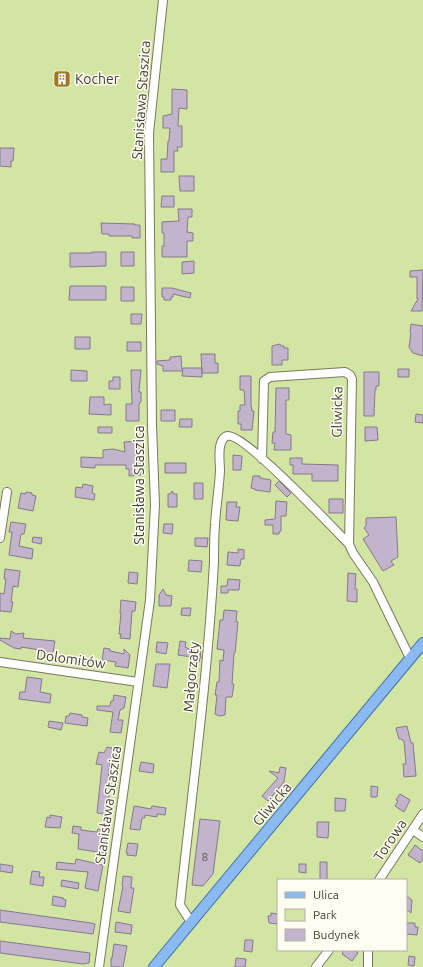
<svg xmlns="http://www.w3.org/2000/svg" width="423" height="967" viewBox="0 0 423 967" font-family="Ubuntu,sans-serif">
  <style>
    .green { fill: #d2e5a3; fill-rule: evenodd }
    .building { fill: #c2b4cb; stroke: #86788e }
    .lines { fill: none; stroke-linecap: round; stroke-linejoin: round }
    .minor-casing { stroke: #7c775f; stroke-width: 10 }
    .major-casing { stroke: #3e70aa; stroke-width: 12 }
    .minor { stroke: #fff; stroke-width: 8 }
    .major { stroke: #8bb9f2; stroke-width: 10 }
    .labels { text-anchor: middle; stroke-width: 3; stroke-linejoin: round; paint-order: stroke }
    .number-label { font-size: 12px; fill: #605b59 }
    .poi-label { font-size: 14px; fill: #3f3d33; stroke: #fffdf2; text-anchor: start }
    .street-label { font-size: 14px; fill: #3f3d33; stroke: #fffdf2 }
  </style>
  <rect width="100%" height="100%" fill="#f5f0d5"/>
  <path class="green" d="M0,0H423V967H0ZM278,880H406V950H278Z"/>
  <path class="building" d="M172,89L187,90V109L179,108L178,126H182V147H177L178,151H174V172H161V159H167L168,141H169L170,128H163V116L172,114Z
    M0,148H14L13,161H11V167L0,166Z
    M179,176H194V191H180Z
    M162,196H174V207H161Z
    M178,209H192V217H188L187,232L193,233V241H187V257H162V246H164V233H162V222L179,221Z
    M101,223L135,224V225H140V238H132V236H109V234H102Z
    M92,252H106V266L70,267V253H92Z
    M121,252H134V266H121Z
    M194,261V273L182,274V262Z
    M423,270L422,311H411L418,299H417V277H410V271Z
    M70,286H106V300H69Z
    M121,287H134V301H121Z
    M162,288H172L191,293L190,298L173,294V297H171V300H164V297H162Z
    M131,314H142L141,324H131Z
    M411,324L423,326V356L413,353L409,347L411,333L410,332Z
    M75,337H90V349H75Z
    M127,342H141V351H127Z
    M280,344L281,346H284V348H288V360H282V365H272V346Z
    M201,354H215V363H218V373H202Z
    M181,356L182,371H163V366L157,364V361L170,360V357Z
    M183,368H202V377L182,376Z
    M398,369H409V377H398Z
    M71,370L87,371V381H71Z
    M131,370H141L139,392H141V402H140L139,405V421H126V404H132Z
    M364,372H379V386H376V390H375L374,416H364Z
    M240,376H251V405L252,411H254L252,430H241V424H238V411H240V405H245L244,390H240Z
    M113,377H120V389H109V381H113Z
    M276,388H289V400H286V434L291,435V450H274L275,443H272L273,432H275Z
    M90,397H104V405L111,404V415L89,414Z
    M161,410H175V421H161Z
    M416,414L423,415V423L415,422Z
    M180,419H192V427H179Z
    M98,427H112V433H98Z
    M365,427H377L378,440L365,441Z
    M139,441L141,475L129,476V469H126V465H95V468L81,467V457L103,458V450L113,449L125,452L124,442Z
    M233,455L242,456L241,470H233Z
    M290,458H302V464H303L338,465V481H312V474H293V465H290Z
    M165,463H186V473H165Z
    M253,476H260V478L271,480L270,492L255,490V489L251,488Z
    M279,481L291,493L287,497L275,485Z
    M194,483H203V499H194Z
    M83,484L93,486L92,493L95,494L94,500L75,497L76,487L82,488Z
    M172,491L174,494H177V507H168V494H170Z
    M26,492L32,493V495L36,496L33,511L18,508L21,493L25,494Z
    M329,499H343V513H329Z
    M276,501L287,502L286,516H281V531L279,532V534H273V525H265V520L275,519Z
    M227,502H237L236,507H240L238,521L226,520Z
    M396,517L398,557L391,561L394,565L383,571L363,539L369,535L364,528L366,526V518Z
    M11,522L26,524L24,534H21L19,546L33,549L32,559L9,555L12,532H9Z
    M164,524H173L172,534L163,533Z
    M33,537L42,538L41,544L32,542Z
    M195,538H208L207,547L195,546Z
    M238,549L244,550V559H241L240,566L227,565L228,552L238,553Z
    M189,560L202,561L201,572L188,571Z
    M5,569L20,571L18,587L13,586L11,602H13L11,612L0,611V593L4,594L6,579H4Z
    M129,572L138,573L137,584L128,583Z
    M348,573L356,574L355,589H357V602L347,601Z
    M228,579L240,580L239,590H228V593H221V586H227Z
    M163,589L166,595L172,596L171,606H159V595Z
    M121,600L136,602L135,611H132L130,639L120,638L121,634H119L121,613H120Z
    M182,608H191L190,616L181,615Z
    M224,610L237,611L236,622H238L235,653H234L232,684H234L232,697H226L225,715L219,716L215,714L217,695H215L217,682H219L220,660L223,661L224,650L217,649L220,620H223Z
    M11,631L16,634L24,633L23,638L55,641L53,652L49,654L40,652V650L21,647V649L14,648L0,640V638L10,639Z
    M180,641L186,642L185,647L196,652L200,651L201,658H200L199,662L192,663V657L178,655Z
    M157,642L168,643L166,654L156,652Z
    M104,648L110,649V651L124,654V649L130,655L128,668L115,666L116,662L102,660Z
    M156,664H170L167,688L153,686Z
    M27,677L42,679L40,692L51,694L50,703L19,699L20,692H25Z
    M114,695L126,697L124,708L120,710L118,720H123L121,733L110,732L113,712L97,710V706H110L111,701H113Z
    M70,713L82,715V717L88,718L87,726L65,723L66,716H69Z
    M49,721L63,723L61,730L48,727Z
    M407,726L411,743H413L416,776L404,777L403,764H406L404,741H403L402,739H399L396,728Z
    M107,747L112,748V750L117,751L115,762H110L108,780L111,781L108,804H111L109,813L104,812V814L97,813L102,765L96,764L99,752L104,753Z
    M141,762L154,764L153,773L139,771Z
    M280,767L286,768L284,782L268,801L262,796L278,778L269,771L279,773Z
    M371,786L378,787L377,797H371Z
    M400,794L410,800L404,812L395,806L398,801L396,800Z
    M335,798L346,799L345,811H335Z
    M134,806L151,809L152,806L166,808L165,815L157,814V817L145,815V818H142L140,830L130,829Z
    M50,815L62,817L60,828L45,827L47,817L50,818Z
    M200,819L220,821L213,874L203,886L192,885Z
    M317,822H329L328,838L317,837Z
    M73,826L81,827V830L97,832L98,829L108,831L104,853L78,849L79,834L72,833Z
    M128,843L138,844L136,856L127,855L128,853H126Z
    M415,845L423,851V859L420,863L408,855Z
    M76,859L103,865L98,891L85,888L88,872L56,869L57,862L75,864Z
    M320,862H327V880H320Z
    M0,864L13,866L12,873L0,871Z
    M299,864H306V873L299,872Z
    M32,871L40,872L39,877H44L43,886L30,884Z
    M123,876L132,877L131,888H134L130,913L118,911L123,886H122Z
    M62,880L79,883L78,889L61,886Z
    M406,895L412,900L411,913L406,909Z
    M53,896L63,898V899L66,900L65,907L52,905Z
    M0,910L91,923L95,924L93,934L0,922Z
    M271,913L278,914L277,924L269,923L268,916H271Z
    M116,922L132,925L131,934L115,932Z
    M406,923H415V927H418L417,935L406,934Z
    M245,940H253L252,952L244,951Z
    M0,941L90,953L89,963L83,964L0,953Z
    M114,944L127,946L123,967H111V958H112Z
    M344,950H354L358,953L352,961L342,954Z
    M409,956L415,957L414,966L408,965Z
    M236,958L246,959L245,967H235Z"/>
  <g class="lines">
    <defs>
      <path id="minor" d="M262,459L264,381L270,377L345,372L350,375L352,379L349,544
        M0,538L7,492
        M0,662L138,682
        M413,830L423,837
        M379,880L423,814
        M191,922L180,905L181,895C193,784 208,674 214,562C214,550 214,537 215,525C216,507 219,489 220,471C220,462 218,451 221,443C222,440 224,437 227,436C242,431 334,529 349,544L353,553L373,582L410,658
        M368,950V967
        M99,967L150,600L155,505L152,426L149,133L163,0
        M316,967L329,950"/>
      <path id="major" d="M154,967L423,643"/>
    </defs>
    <use href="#minor" class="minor-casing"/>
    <use href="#major" class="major-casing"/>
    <use href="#minor" class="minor"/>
    <use href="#major" class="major"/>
  </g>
  <defs>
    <symbol id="building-square" viewBox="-11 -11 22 22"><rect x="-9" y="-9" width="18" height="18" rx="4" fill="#9e7925" stroke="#fffdf2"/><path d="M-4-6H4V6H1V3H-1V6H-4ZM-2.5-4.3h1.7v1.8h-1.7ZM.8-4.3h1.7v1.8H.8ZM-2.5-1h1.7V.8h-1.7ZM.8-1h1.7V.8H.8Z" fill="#fff"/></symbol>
  </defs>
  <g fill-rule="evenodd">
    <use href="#building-square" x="52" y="69" width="20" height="20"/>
  </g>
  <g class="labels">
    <g class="number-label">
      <text x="205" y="861">8</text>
    </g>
    <g class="poi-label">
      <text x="75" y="84">Kocher</text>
    </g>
    <g class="street-label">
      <text transform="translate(141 100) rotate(-86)" y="5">Stanisława Staszica</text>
      <text transform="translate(337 412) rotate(-89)" y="5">Gliwicka</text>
      <text transform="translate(139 485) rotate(-90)" y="5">Stanisława Staszica</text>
      <text transform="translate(71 659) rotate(8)" y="5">Dolomitów</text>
      <text transform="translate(191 677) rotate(-85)" y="5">Małgorzaty</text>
      <text transform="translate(272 804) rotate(-50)" y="5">Gliwicka</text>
      <text transform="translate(108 805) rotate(-82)" y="5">Stanisława Staszica</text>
      <text transform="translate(390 840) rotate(-56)" y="5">Torowa</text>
    </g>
  </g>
  <rect x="277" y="879" width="130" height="72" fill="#fffdf2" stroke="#b2b0a6"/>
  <rect x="285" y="892" width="20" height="6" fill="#8bb9f2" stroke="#b2b0a6"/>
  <text x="313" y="899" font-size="12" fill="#3f3d33">Ulica</text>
  <rect x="285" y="909" width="20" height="12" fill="#d2e5a3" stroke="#b2b0a6"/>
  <text x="313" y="919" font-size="12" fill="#3f3d33">Park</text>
  <rect x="285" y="929" width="20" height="12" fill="#c2b4cb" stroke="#b2b0a6"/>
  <text x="313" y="939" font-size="12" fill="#3f3d33">Budynek</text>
</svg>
